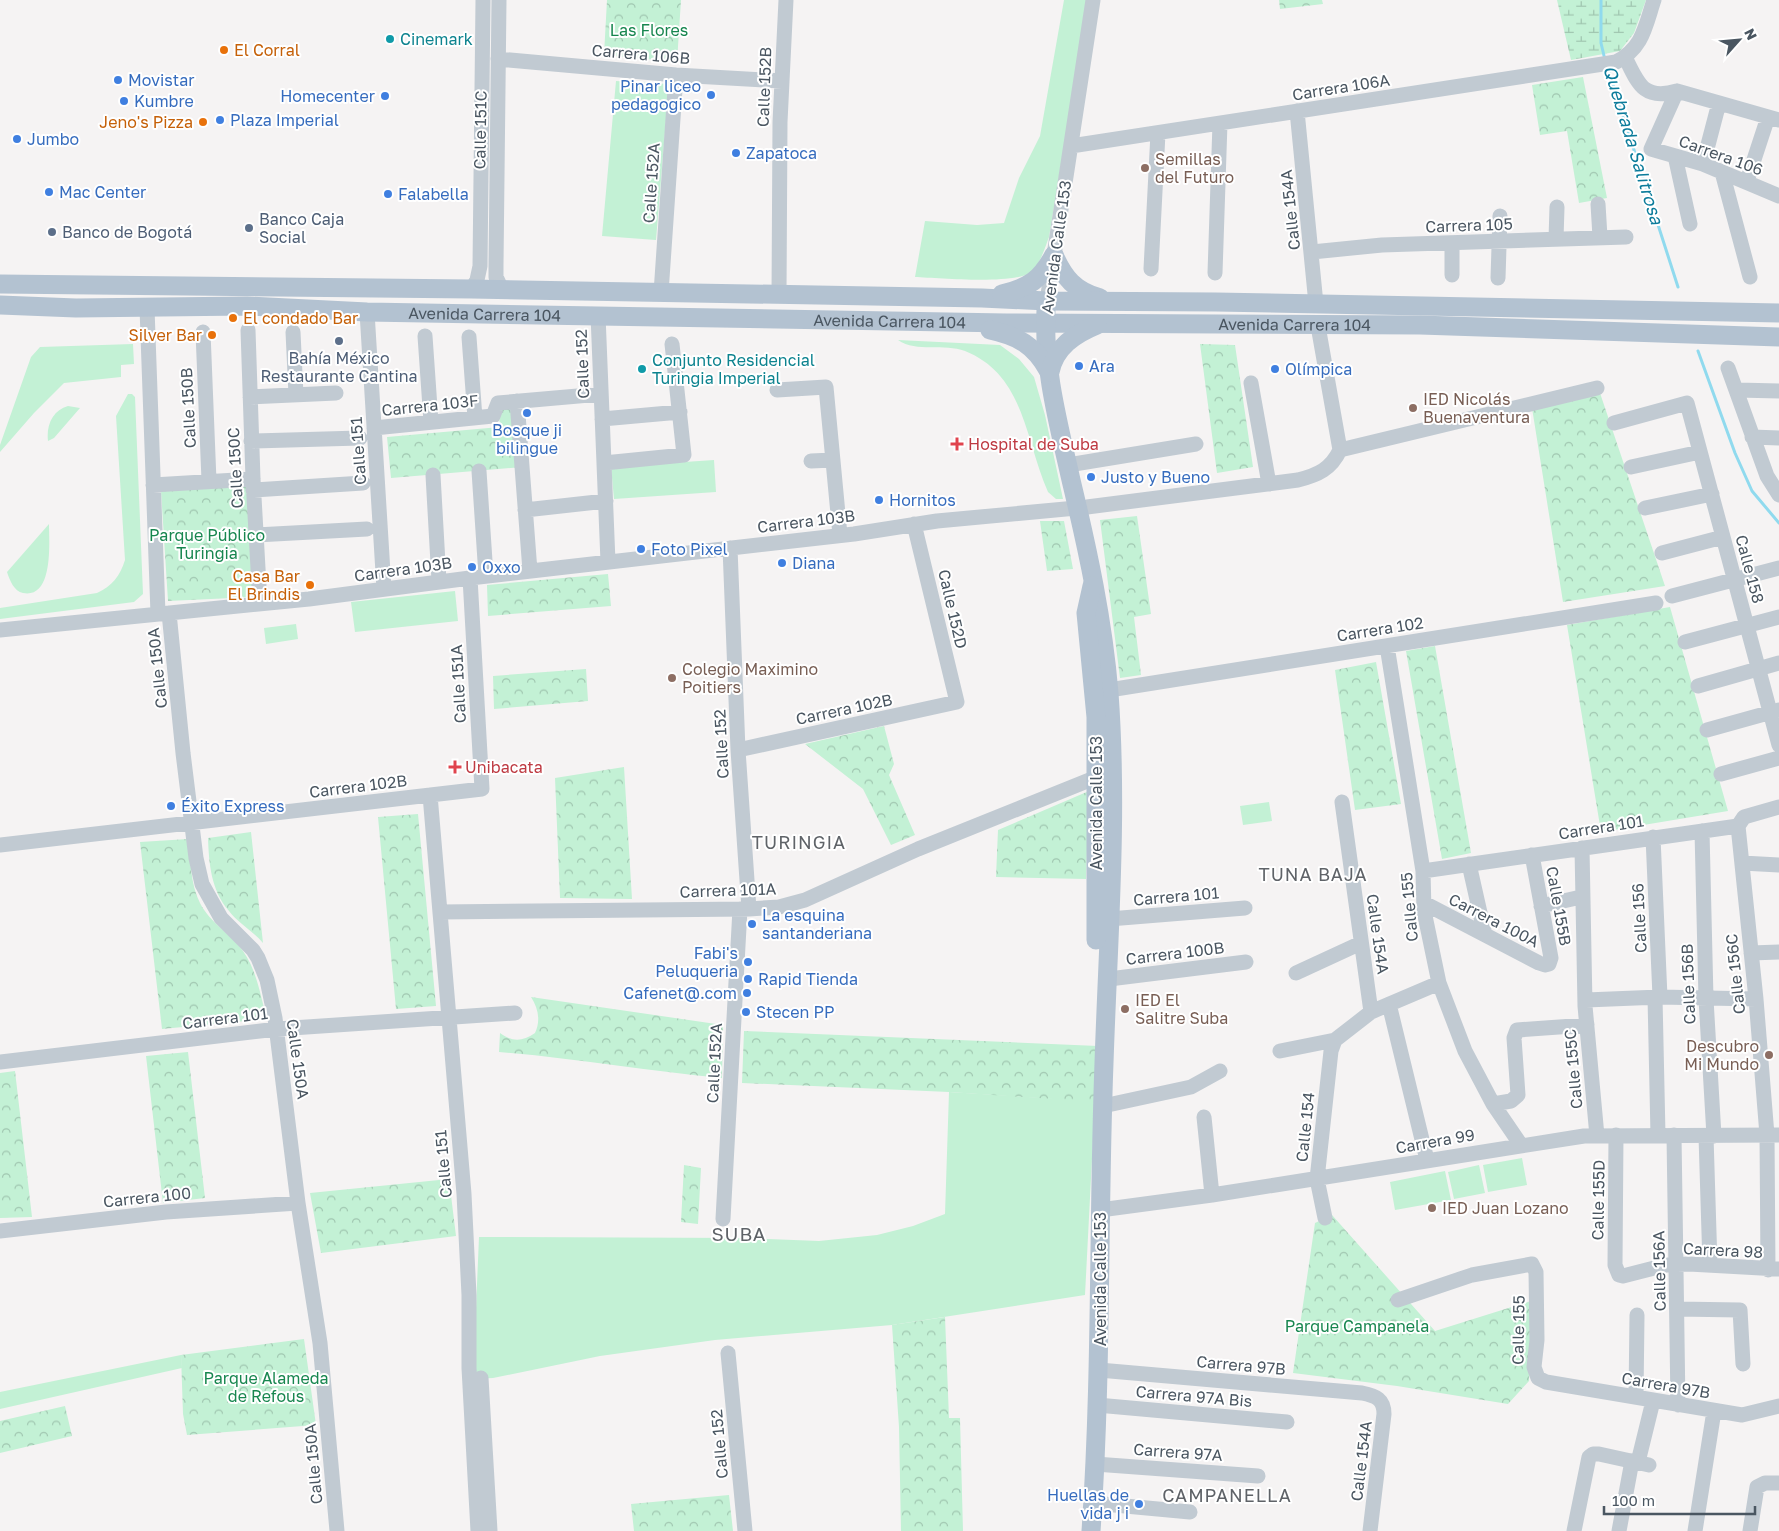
<svg xmlns="http://www.w3.org/2000/svg" width="1779" height="1531" viewBox="0 0 1779 1531" font-family="'Golos Text',sans-serif">
  <style>
    .grass { fill: #c3f1d5 }
    .wetland { fill: url(#wetland-marsh) }
    .park { fill: url(#park-crowns) }
    .lines { fill: none; stroke-linecap: round; stroke-linejoin: round }
    .stream { stroke: #90daee; stroke-width: 3 }
    .minor { stroke: #c1cad2; stroke-width: 15 }
    .major { stroke: #b3c2d1; stroke-width: 19 }
    .culture-dot { fill: #0f9aa8; stroke: #fff; stroke-width: 2 }
    .food-dot { fill: #e8710a; stroke: #fff; stroke-width: 2 }
    .shop-dot { fill: #3f7fe0; stroke: #fff; stroke-width: 2 }
    .education-dot { fill: #8d6e63; stroke: #fff; stroke-width: 2 }
    .service-dot { fill: #5c6f8a; stroke: #fff; stroke-width: 2 }
    .health-dot { fill: #e0444e; stroke: #fff; stroke-width: 2 }
    .labels { text-anchor: middle; stroke-width: 4; stroke-linejoin: round; paint-order: stroke }
    .park-label { font-size: 16px; fill: #17864f; stroke: #fff }
    .culture-label { font-size: 16px; fill: #0d838f; stroke: #fff; text-anchor: start }
    .food-label { font-size: 16px; fill: #c56008; stroke: #fff; text-anchor: end }
    .street-label { font-size: 16px; fill: #4a5661; stroke: #fff }
    .shop-label { font-size: 16px; fill: #366cbe; stroke: #fff; text-anchor: start }
    .education-label { font-size: 16px; fill: #785e54; stroke: #fff; text-anchor: start }
    .service-label { font-size: 16px; fill: #4e5e75; stroke: #fff; text-anchor: start }
    .health-label { font-size: 16px; fill: #be3a42; stroke: #fff; text-anchor: start }
    .water-label { font-size: 18px; font-style: italic; fill: #0c7c9b; stroke: #fff }
    .neighbourhood-label { font-size: 18px; letter-spacing: 1px; fill: #5f6368; stroke: #fff }
    .quarter-label { font-size: 19px; letter-spacing: 1px; fill: #5f6368; stroke: #fff }
  </style>
  <defs>
    <pattern id="wetland-marsh" width="20" height="14" patternUnits="userSpaceOnUse" patternTransform="scale(1.25)"><rect width="20" height="14" fill="#c3f1d5"/><path d="M1 5h8M5 5V1M11 12h8M15 12V8" fill="none" stroke="#a0c6b0"/></pattern>
    <pattern id="park-crowns" width="20" height="18" patternUnits="userSpaceOnUse" patternTransform="scale(1.25)"><rect width="20" height="18" fill="#c3f1d5"/><path d="M2 6a3 3 0 1 1 6 0M12 15a3 3 0 1 1 6 0" fill="none" stroke="#a0c6b0"/></pattern>
  </defs>
  <rect width="100%" height="100%" fill="#f5f3f3"/>
  <path class="grass" d="M1064,0H1088L1049,237C1045,247 1040,265 1031,272C1015,285 939,278 915,277L925,221L977,225L1004,223L1019,178L1040,136Z
    M616,81L669,84L656,240L602,236Z
    M898,340L1000,345L1019,359L1034,377L1045,415L1063,499H1056L1048,492C1025,440 1025,375 965,351C944,343 917,353 898,340Z
    M133,344L134,364L121,365V377L64,383L34,413L0,452V445L31,357L40,347Z
    M128,394H132L135,397L143,594L134,602L0,619V608L97,593C112,586 120,576 125,560L116,416Z
    M68,406L80,408L54,438L48,441C46,425 53,410 68,406Z
    M714,460L716,492L614,499L611,467Z
    M49,524C49,541 54,599 23,593C14,591 10,581 7,572Z
    M455,591L458,621L355,632L351,602Z
    M296,624L298,639L266,644L264,628Z
    M1269,802L1272,821L1243,825L1240,806Z
    M949,1092L1095,1101L1085,1295L892,1325L715,1340L600,1356L493,1378L473,1379L479,1237L743,1238L819,1241L877,1235L913,1226L945,1214Z
    M1522,1158L1527,1185L1488,1192L1483,1165Z
    M1479,1165L1485,1193L1454,1199L1448,1172Z
    M1445,1171L1451,1200L1395,1210L1390,1182Z
    M181,1355L182,1368L0,1409V1392Z"/>
  <path class="wetland" d="M1557,0H1646L1634,33L1620,51L1571,60Z"/>
  <path class="park" d="M607,0H681L677,62L604,55Z
    M1279,0H1322L1323,4L1280,9Z
    M1583,77L1607,198L1579,203L1567,131L1540,135L1532,85Z
    M1200,344L1235,345L1253,467L1217,473Z
    M1600,393L1665,586L1563,602L1532,408Z
    M517,401L522,467L391,478L387,437L500,427L498,403Z
    M247,486L254,597L168,601L161,491Z
    M1137,516L1151,614L1134,617L1141,675L1120,678L1100,520Z
    M1040,521H1064L1073,569L1047,571Z
    M608,574L611,606L488,616L487,585Z
    M1670,607L1728,811L1601,832L1567,625Z
    M1435,646L1471,853L1442,859L1406,651Z
    M1376,662L1401,804L1355,810L1335,670Z
    M586,669L588,701L494,709L493,676Z
    M884,726L894,764L889,775L915,835L891,845L863,789L805,744Z
    M624,767L632,899L560,898L555,778Z
    M1089,791L1086,879L996,877L998,830Z
    M418,814L436,1006L396,1009L378,817Z
    M251,832L263,943C253,931 238,923 229,911C211,890 209,864 208,838Z
    M188,839C191,859 190,884 200,903C210,923 230,933 243,951C255,968 259,988 264,1008L256,1020L162,1029L140,842Z
    M531,997L723,1025L722,1078C647,1071 574,1058 499,1052L500,1033C512,1042 522,1042 535,1033C541,1020 538,1008 531,997Z
    M744,1031L1098,1046L1096,1102L949,1092L742,1083Z
    M188,1052L205,1198L163,1203L146,1056Z
    M15,1071L32,1217L0,1218V1073Z
    M684,1165L701,1168L698,1224L681,1222Z
    M449,1179L456,1236L321,1253L310,1193Z
    M1332,1215L1435,1331L1531,1301L1529,1381L1508,1404L1397,1386L1293,1373L1315,1223Z
    M945,1317L949,1418H960L963,1531H901L899,1427L892,1325Z
    M304,1339L316,1425L187,1435L183,1414L181,1355Z
    M65,1406L72,1436L0,1453V1421Z
    M729,1495L733,1531H634L631,1504Z"/>
  <g class="lines">
    <path class="stream" d="M1601,0V43L1605,60
      M1608,69L1678,287
      M1698,351L1735,453L1752,491L1779,523"/>
    <path class="minor" d="M499,0L496,265V277L502,290
      M1625,57C1638,83 1643,101 1677,91L1779,120
      M498,59L676,75L782,81
      M1677,91L1651,149L1703,164L1779,196
      M1297,111L1316,304
      M1071,146L1616,62C1643,48 1645,27 1654,0
      M1675,156L1690,224
      M1703,164L1719,103
      M1722,172L1750,277
      M1747,181L1768,117
      M1598,204L1600,237
      M1556,239L1557,207
      M1452,244V275
      M1312,252L1382,245L1626,237
      M1151,269L1158,133
      M1215,273L1220,123
      M1498,278L1500,216
      M472,289L477,280L480,266L483,0
      M661,293L676,75
      M779,295L780,122L786,0
      M1047,301L1093,0
      M147,308L158,614
      M367,312L384,589
      M598,315L608,562
      M248,330L253,479L260,604
      M203,332L209,481
      M293,332L296,395
      M425,336L431,422
      M469,337L475,418
      M1728,368L1767,476L1779,495
      M1251,383L1269,484
      M777,390L826,387L840,535
      M1737,390L1779,391
      M250,397L336,393
      M517,401L530,571
      M602,419L680,412
      M1614,423L1687,403L1779,745
      M374,428L493,416L498,403L601,394
      M1752,437L1779,438
      M251,441L360,438
      M1340,450L1597,388
      M811,461L833,460
      M604,463L684,455L672,344
      M1068,465L1196,444
      M1631,467L1700,452
      M479,471L486,576
      M433,475L439,581
      M153,485L253,479
      M253,490L363,483
      M1645,508L1712,494
      M525,510L606,501
      M256,535L367,529
      M730,548L738,750L749,909
      M1662,553L1723,537
      M1672,596L1779,568
      M169,613L183,753L196,858L202,884L221,918L253,950L258,958L267,980L275,1018L298,1203L320,1343L337,1531
      M0,630L309,599L470,578L854,534L937,521L1087,507L1298,480C1318,475 1331,469 1340,450L1318,326
      M1685,642L1779,617
      M1387,646L1423,871L1424,911L1439,983L1465,1051L1493,1104L1521,1145
      M1698,686L1779,663
      M1109,690L1656,603
      M1707,730L1779,710
      M738,750L957,702L914,524
      M1721,774L1779,758
      M430,795L464,1194L469,1295V1368L478,1531
      M1342,802L1371,1012
      M1738,826L1756,999L1767,1135L1768,1270
      M1702,831L1706,999L1714,1136
      M1653,837L1660,997
      M0,845L482,789L470,578
      M1582,848L1585,1006L1597,1136
      M1742,863L1779,865
      M1469,864L1485,935
      M1423,871L1738,826L1744,817L1779,807
      M1424,903L1539,963L1545,965L1549,964L1551,958L1532,855
      M1541,906L1581,897
      M440,912L749,909L779,907L805,900L918,849L1097,777H1105
      M1109,919L1245,908
      M1751,953L1779,952
      M1296,973L1361,943
      M1109,979L1246,962
      M1655,997L1658,1135
      M1586,1000L1660,997L1756,999
      M1389,1004L1427,1160
      M1280,1051L1335,1040L1371,1012L1439,983
      M0,1062L277,1029L515,1013
      M1493,1104L1511,1101L1518,1095L1514,1038L1517,1030L1587,1025
      M1103,1106L1191,1087L1220,1071
      M1204,1117L1212,1195
      M1616,1135L1615,1265L1619,1275L1623,1276L1666,1265L1689,1264L1779,1269
      M1674,1135L1678,1405
      M1706,1136L1710,1265
      M1100,1210L1212,1195L1584,1136L1779,1135
      M1325,1218L1317,1179L1331,1051L1335,1040
      M723,1219L740,909
      M0,1231L166,1212L298,1203
      M1398,1300L1472,1275L1532,1264L1536,1272L1537,1340L1534,1367L1538,1378L1546,1382L1742,1415L1779,1406
      M1677,1309L1740,1310L1743,1364
      M728,1353L745,1531
      M1099,1370L1362,1393C1376,1396 1384,1399 1384,1414L1370,1531
      M481,1378L490,1531
      M1636,1397L1637,1315
      M1097,1405L1287,1422
      M1638,1462L1653,1401
      M1095,1464L1258,1476
      M1093,1503L1190,1512
      M1574,1531L1589,1457L1593,1454H1599L1649,1465
      M1619,1531L1632,1461
      M1695,1531L1714,1411
      M1750,1531L1757,1487L1765,1483H1779"/>
    <g class="major">
      <path d="M1054,255C1064,278 1075,291 1100,298"/>
      <path d="M0,284L472,289L982,298L1047,301L1216,302L1779,313"/>
      <path d="M1002,294C1030,287 1040,280 1054,255"/>
      <path id="s1" d="M0,305L76,308L247,306L367,312L1006,323L1420,325L1779,337"/>
      <path d="M1046,310C1043,367 1059,426 1071,480C1088,551 1103,620 1109,693C1118,815 1108,940 1104,1063C1098,1219 1102,1375 1091,1531"/>
      <path d="M990,330C1018,336 1034,345 1048,370"/>
      <path d="M1050,372C1055,347 1075,334 1097,325"/>
      <path d="M1092,586L1086,613L1096,717V940"/>
    </g>
  </g>
  <g class="culture-dot">
    <circle cx="390" cy="39" r="5"/>
    <circle cx="642" cy="369" r="5"/>
  </g>
  <g class="food-dot">
    <circle cx="224" cy="50" r="5"/>
    <circle cx="203" cy="122" r="5"/>
    <circle cx="233" cy="318" r="5"/>
    <circle cx="212" cy="335" r="5"/>
    <circle cx="310" cy="585" r="5"/>
  </g>
  <g class="shop-dot">
    <circle cx="118" cy="80" r="5"/>
    <circle cx="711" cy="95" r="5"/>
    <circle cx="385" cy="96" r="5"/>
    <circle cx="124" cy="101" r="5"/>
    <circle cx="220" cy="120" r="5"/>
    <circle cx="17" cy="139" r="5"/>
    <circle cx="736" cy="153" r="5"/>
    <circle cx="49" cy="192" r="5"/>
    <circle cx="388" cy="194" r="5"/>
    <circle cx="1079" cy="366" r="5"/>
    <circle cx="1275" cy="369" r="5"/>
    <circle cx="527" cy="413" r="5"/>
    <circle cx="1091" cy="477" r="5"/>
    <circle cx="879" cy="500" r="5"/>
    <circle cx="641" cy="549" r="5"/>
    <circle cx="782" cy="563" r="5"/>
    <circle cx="472" cy="567" r="5"/>
    <circle cx="171" cy="806" r="5"/>
    <circle cx="752" cy="924" r="5"/>
    <circle cx="748" cy="962" r="5"/>
    <circle cx="748" cy="979" r="5"/>
    <circle cx="747" cy="993" r="5"/>
    <circle cx="746" cy="1012" r="5"/>
    <circle cx="1139" cy="1504" r="5"/>
  </g>
  <g class="education-dot">
    <circle cx="1145" cy="168" r="5"/>
    <circle cx="1413" cy="408" r="5"/>
    <circle cx="672" cy="678" r="5"/>
    <circle cx="1125" cy="1009" r="5"/>
    <circle cx="1769" cy="1055" r="5"/>
    <circle cx="1432" cy="1208" r="5"/>
  </g>
  <g class="service-dot">
    <circle cx="249" cy="228" r="5"/>
    <circle cx="52" cy="232" r="5"/>
    <circle cx="339" cy="341" r="5"/>
  </g>
  <g class="health-dot">
    <path d="M954.5 436.5h5v5h5v5h-5v5h-5v-5h-5v-5h5z"/>
    <path d="M452.5 759.5h5v5h5v5h-5v5h-5v-5h-5v-5h5z"/>
  </g>
  <g class="labels">
    <g class="park-label">
      <text x="649" y="36">Las Flores</text>
      <text x="207" y="541">Parque Público<tspan x="207" dy="18">Turingia</tspan></text>
      <text x="1357" y="1332">Parque Campanela</text>
      <text x="266" y="1384">Parque Alameda<tspan x="266" dy="18">de Refous</tspan></text>
    </g>
    <g class="culture-label">
      <text x="400" y="45">Cinemark</text>
      <text x="652" y="366">Conjunto Residencial<tspan x="652" dy="18">Turingia Imperial</tspan></text>
    </g>
    <g class="food-label">
      <text x="234" y="56" text-anchor="start">El Corral</text>
      <text x="193" y="128">Jeno's Pizza</text>
      <text x="243" y="324" text-anchor="start">El condado Bar</text>
      <text x="202" y="341">Silver Bar</text>
      <text x="300" y="582">Casa Bar<tspan x="300" dy="18">El Brindis</tspan></text>
    </g>
    <g class="street-label">
      <text transform="translate(641 54) rotate(5)" y="6">Carrera 106B</text>
      <text transform="translate(764 87) rotate(-88)" y="6">Calle 152B</text>
      <text transform="translate(1341 87) rotate(-9)" y="6">Carrera 106A</text>
      <text transform="translate(480 130) rotate(-89)" y="6">Calle 151C</text>
      <text transform="translate(1721 155) rotate(20)" y="6">Carrera 106</text>
      <text transform="translate(651 183) rotate(-86)" y="6">Calle 152A</text>
      <text transform="translate(1290 210) rotate(-96)" y="6">Calle 154A</text>
      <text transform="translate(1469 225) rotate(-2)" y="6">Carrera 105</text>
      <text transform="translate(1056 247) rotate(-82)" y="6">Avenida Calle 153</text>
      <text dy="6" stroke="none"><textPath href="#s1" startOffset="485">Avenida Carrera 104</textPath></text>
      <text dy="6" stroke="none"><textPath href="#s1" startOffset="890">Avenida Carrera 104</textPath></text>
      <text dy="6" stroke="none"><textPath href="#s1" startOffset="1295">Avenida Carrera 104</textPath></text>
      <text transform="translate(582 364) rotate(-92)" y="6">Calle 152</text>
      <text transform="translate(430 405) rotate(-6)" y="6">Carrera 103F</text>
      <text transform="translate(188 408) rotate(-93)" y="6">Calle 150B</text>
      <text transform="translate(358 451) rotate(-94)" y="6">Calle 151</text>
      <text transform="translate(235 468) rotate(-93)" y="6">Calle 150C</text>
      <text transform="translate(806 521) rotate(-7)" y="6">Carrera 103B</text>
      <text transform="translate(403 569) rotate(-8)" y="6">Carrera 103B</text>
      <text transform="translate(1750 569) rotate(75)" y="6">Calle 158</text>
      <text transform="translate(953 609) rotate(77)" y="6">Calle 152D</text>
      <text transform="translate(1380 629) rotate(-9)" y="6">Carrera 102</text>
      <text transform="translate(157 668) rotate(-96)" y="6">Calle 150A</text>
      <text transform="translate(458 684) rotate(-93)" y="6">Calle 151A</text>
      <text transform="translate(844 709) rotate(-12)" y="6">Carrera 102B</text>
      <text transform="translate(721 744) rotate(-93)" y="6">Calle 152</text>
      <text transform="translate(358 786) rotate(-7)" y="6">Carrera 102B</text>
      <text transform="translate(1096 803) rotate(-90)" y="6">Avenida Calle 153</text>
      <text transform="translate(1601 827) rotate(-9)" y="6">Carrera 101</text>
      <text transform="translate(728 890) rotate(-2)" y="6">Carrera 101A</text>
      <text transform="translate(1176 896) rotate(-5)" y="6">Carrera 101</text>
      <text transform="translate(1559 906) rotate(80)" y="6">Calle 155B</text>
      <text transform="translate(1409 907) rotate(-95)" y="6">Calle 155</text>
      <text transform="translate(1639 918) rotate(-93)" y="6">Calle 156</text>
      <text transform="translate(1494 920) rotate(27)" y="6">Carrera 100A</text>
      <text transform="translate(1378 934) rotate(82)" y="6">Calle 154A</text>
      <text transform="translate(1175 953) rotate(-7)" y="6">Carrera 100B</text>
      <text transform="translate(1735 974) rotate(-96)" y="6">Calle 156C</text>
      <text transform="translate(1688 984) rotate(-92)" y="6">Calle 156B</text>
      <text transform="translate(225 1018) rotate(-7)" y="6">Carrera 101</text>
      <text transform="translate(298 1059) rotate(82)" y="6">Calle 150A</text>
      <text transform="translate(714 1063) rotate(-87)" y="6">Calle 152A</text>
      <text transform="translate(1573 1069) rotate(-95)" y="6">Calle 155C</text>
      <text transform="translate(1305 1127) rotate(-84)" y="6">Calle 154</text>
      <text transform="translate(1435 1141) rotate(-10)" y="6">Carrera 99</text>
      <text transform="translate(443 1164) rotate(-95)" y="6">Calle 151</text>
      <text transform="translate(147 1197) rotate(-6)" y="6">Carrera 100</text>
      <text transform="translate(1598 1200) rotate(-89)" y="6">Calle 155D</text>
      <text transform="translate(1723 1250) rotate(3)" y="6">Carrera 98</text>
      <text transform="translate(1659 1271) rotate(-91)" y="6">Calle 156A</text>
      <text transform="translate(1100 1279) rotate(-90)" y="6">Avenida Calle 153</text>
      <text transform="translate(1518 1330) rotate(-89)" y="6">Calle 155</text>
      <text transform="translate(1241 1365) rotate(5)" y="6">Carrera 97B</text>
      <text transform="translate(1666 1385) rotate(10)" y="6">Carrera 97B</text>
      <text transform="translate(1194 1396) rotate(5)" y="6">Carrera 97A Bis</text>
      <text transform="translate(719 1444) rotate(-95)" y="6">Calle 152</text>
      <text transform="translate(1178 1452) rotate(4)" y="6">Carrera 97A</text>
      <text transform="translate(1361 1461) rotate(-83)" y="6">Calle 154A</text>
      <text transform="translate(313 1464) rotate(-95)" y="6">Calle 150A</text>
    </g>
    <g class="shop-label">
      <text x="128" y="86">Movistar</text>
      <text x="701" y="92" text-anchor="end">Pinar liceo<tspan x="701" dy="18">pedagogico</tspan></text>
      <text x="375" y="102" text-anchor="end">Homecenter</text>
      <text x="134" y="107">Kumbre</text>
      <text x="230" y="126">Plaza Imperial</text>
      <text x="27" y="145">Jumbo</text>
      <text x="746" y="159">Zapatoca</text>
      <text x="59" y="198">Mac Center</text>
      <text x="398" y="200">Falabella</text>
      <text x="1089" y="372">Ara</text>
      <text x="1285" y="375">Olímpica</text>
      <text x="527" y="436" text-anchor="middle">Bosque ji<tspan x="527" dy="18">bilingue</tspan></text>
      <text x="1101" y="483">Justo y Bueno</text>
      <text x="889" y="506">Hornitos</text>
      <text x="651" y="555">Foto Pixel</text>
      <text x="792" y="569">Diana</text>
      <text x="482" y="573">Oxxo</text>
      <text x="181" y="812">Éxito Express</text>
      <text x="762" y="921">La esquina<tspan x="762" dy="18">santanderiana</tspan></text>
      <text x="738" y="959" text-anchor="end">Fabi's<tspan x="738" dy="18">Peluqueria</tspan></text>
      <text x="758" y="985">Rapid Tienda</text>
      <text x="737" y="999" text-anchor="end">Cafenet@.com</text>
      <text x="756" y="1018">Stecen PP</text>
      <text x="1129" y="1501" text-anchor="end">Huellas de<tspan x="1129" dy="18">vida j i</tspan></text>
    </g>
    <g class="education-label">
      <text x="1155" y="165">Semillas<tspan x="1155" dy="18">del Futuro</tspan></text>
      <text x="1423" y="405">IED Nicolás<tspan x="1423" dy="18">Buenaventura</tspan></text>
      <text x="682" y="675">Colegio Maximino<tspan x="682" dy="18">Poitiers</tspan></text>
      <text x="1135" y="1006">IED El<tspan x="1135" dy="18">Salitre Suba</tspan></text>
      <text x="1759" y="1052" text-anchor="end">Descubro<tspan x="1759" dy="18">Mi Mundo</tspan></text>
      <text x="1442" y="1214">IED Juan Lozano</text>
    </g>
    <g class="service-label">
      <text x="259" y="225">Banco Caja<tspan x="259" dy="18">Social</tspan></text>
      <text x="62" y="238">Banco de Bogotá</text>
      <text x="339" y="364" text-anchor="middle">Bahía México<tspan x="339" dy="18">Restaurante Cantina</tspan></text>
    </g>
    <g class="health-label">
      <text x="968" y="450">Hospital de Suba</text>
      <text x="465" y="773">Unibacata</text>
    </g>
    <g class="water-label">
      <text transform="translate(1633 145) rotate(73)" y="6">Quebrada Salitrosa</text>
    </g>
    <g class="neighbourhood-label">
      <text x="799" y="849">TURINGIA</text>
      <text x="1313" y="881">TUNA BAJA</text>
      <text x="1227" y="1502">CAMPANELLA</text>
    </g>
    <g class="quarter-label">
      <text x="739" y="1241">SUBA</text>
    </g>
  </g>
  <g transform="translate(1739 40) rotate(63)" stroke="#ffffff" stroke-width="4" paint-order="stroke">
  <path d="M0-4L9 19L0 12L-9 19Z" fill="#4a5661"/>
  <text y="-8" font-size="14" font-weight="bold" text-anchor="middle" fill="#4a5661">N</text>
  </g>
  <path d="M1604 1506v8h151v-8" fill="none" stroke="#4a5661" stroke-width="2.5"/>
  <text x="1612" y="1506" font-size="15" fill="#4a5661" stroke="#ffffff" stroke-width="4" paint-order="stroke">100 m</text>
</svg>
